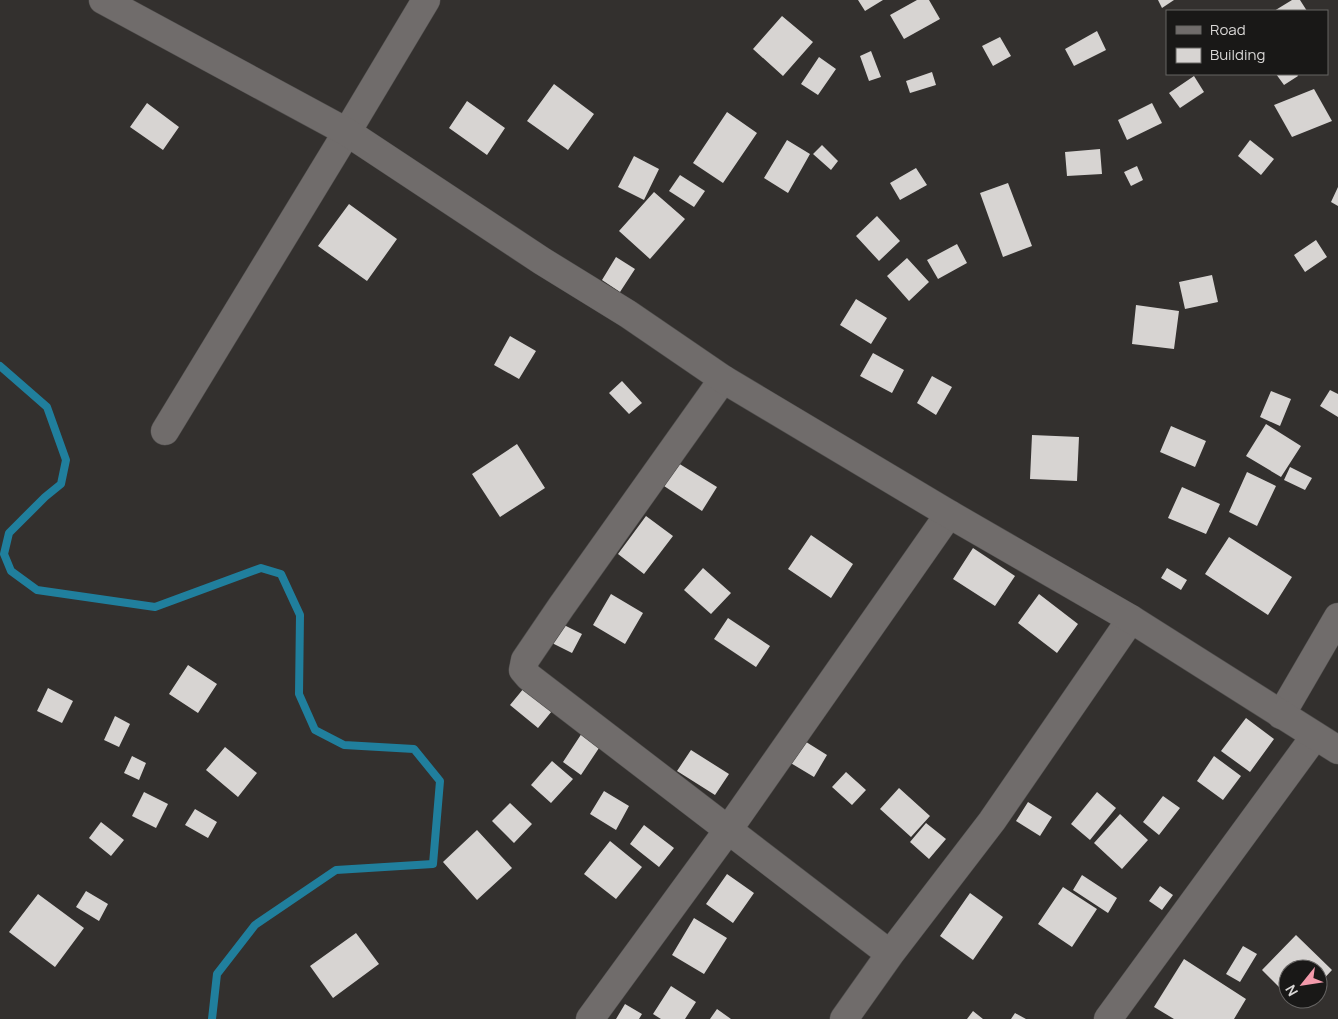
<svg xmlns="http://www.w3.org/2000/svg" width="1338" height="1019" viewBox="0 0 1338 1019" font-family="Manrope,sans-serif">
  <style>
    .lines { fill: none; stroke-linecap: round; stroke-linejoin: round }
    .stream { stroke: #207f9d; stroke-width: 8 }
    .building { fill: #d7d4d2 }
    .street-casing { stroke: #4f4d4c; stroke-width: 29 }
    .secondary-casing { stroke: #4f4d4c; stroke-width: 29 }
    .street { stroke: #706c6b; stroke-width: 28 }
    .secondary { stroke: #706c6b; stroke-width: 28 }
  </style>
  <rect width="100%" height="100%" fill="#33302e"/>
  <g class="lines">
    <path class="stream" d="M0,366L47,407L66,460L61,484L45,497L9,533L4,554L11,571L37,590L155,607L261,568L281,574L300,615L299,694L315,730L344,745L414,749L440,781L433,864L336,870L255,925L217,974L212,1019"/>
  </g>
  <path class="building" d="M858,0H883L865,11Z
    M917,0H929L940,19L904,39L890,15Z
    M1158,0H1174L1162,8Z
    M1292,0H1300L1307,11H1274Z
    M782,16L813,42L783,76L753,49Z
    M1097,31L1106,50L1074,66L1065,49Z
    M1000,37L1011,56L993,66L982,46Z
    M871,51L881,77L869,81L860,56Z
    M819,57L836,69L818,95L801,84Z
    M932,72L936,85L910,93L906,81Z
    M1276,74H1297L1298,76L1284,85Z
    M1194,76L1204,92L1180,108L1169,93Z
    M554,84L594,114L568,150L527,121Z
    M1314,89L1332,121L1292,137L1274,105Z
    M467,101L505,128L487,155L449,128Z
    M147,103L179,127L163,150L130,127Z
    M1152,103L1162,123L1127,140L1118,120Z
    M727,112L757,133L723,183L693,163Z
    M787,140L810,154L788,193L764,178Z
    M1250,140L1274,159L1261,175L1238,156Z
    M822,145L838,161L831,170L813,154Z
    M1100,149L1102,174L1067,176L1065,152Z
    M634,156L659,169L644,200L618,187Z
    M1137,166L1143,180L1131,186L1124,172Z
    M916,168L927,185L900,200L890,183Z
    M680,175L705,191L694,207L669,191Z
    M1008,183L1032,246L1003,257L980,193Z
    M1338,187V206L1331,202Z
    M654,192L685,219L650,259L619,231Z
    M349,204L397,239L367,281L318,246Z
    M877,216L900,241L879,261L856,236Z
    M1316,240L1327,257L1305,272L1294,255Z
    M957,244L967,263L938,279L927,260Z
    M616,257L635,269L620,292L602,280Z
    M907,258L929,282L909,301L887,276Z
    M1212,275L1218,302L1185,309L1179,282Z
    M856,299L887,318L871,344L840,325Z
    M1136,305L1179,311L1174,349L1132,344Z
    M510,336L536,351L519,379L494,365Z
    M873,353L904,370L892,393L860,376Z
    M932,376L952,387L936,415L917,403Z
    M622,381L642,403L629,414L609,393Z
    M1330,390L1338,394V417L1320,406Z
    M1271,391L1291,399L1280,426L1260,417Z
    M1266,424L1301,446L1281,477L1246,456Z
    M1171,426L1206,441L1195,467L1160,452Z
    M1032,435L1079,437L1077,481L1030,479Z
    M517,444L545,488L500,517L472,474Z
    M678,463L717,487L702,511L664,486Z
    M1290,467L1312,478L1305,490L1284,480Z
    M1247,472L1276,486L1257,526L1229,512Z
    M1182,487L1220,504L1206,534L1168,518Z
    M646,516L673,536L644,574L618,554Z
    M811,535L853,564L831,598L788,569Z
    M1229,537L1292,577L1268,615L1205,574Z
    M973,548L1015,576L995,606L953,579Z
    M703,568L731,593L711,614L684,590Z
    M1167,568L1187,580L1181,590L1161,578Z
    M611,594L643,613L625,644L593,625Z
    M1039,594L1078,624L1057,653L1018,623Z
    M728,618L770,646L756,667L714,639Z
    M562,624L582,634L572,653L552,643Z
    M188,665L217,684L198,713L169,694Z
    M48,688L73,701L62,723L37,711Z
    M524,688L552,711L538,728L510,705Z
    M115,716L130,724L119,747L104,740Z
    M1246,718L1274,739L1250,772L1221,751Z
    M582,733L601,745L581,775L563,762Z
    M803,740L827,755L814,777L789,762Z
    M225,747L257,773L238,797L206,770Z
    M691,750L729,774L715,795L677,771Z
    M132,756L146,763L139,780L124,773Z
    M1214,756L1241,776L1223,800L1197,781Z
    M552,761L573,779L551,803L531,785Z
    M846,772L866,790L852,805L832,787Z
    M899,788L930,816L911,837L880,809Z
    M604,791L629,806L616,830L590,814Z
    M144,792L168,804L156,828L132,816Z
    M1097,792L1116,808L1090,840L1071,824Z
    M1163,796L1180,808L1159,835L1143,822Z
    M1028,802L1052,817L1040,836L1016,821Z
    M510,803L532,824L514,843L492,821Z
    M195,809L217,822L208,838L185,825Z
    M1120,814L1148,840L1122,869L1094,843Z
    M101,822L124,840L111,856L89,838Z
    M926,823L946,839L929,859L910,842Z
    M644,825L674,848L659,867L630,844Z
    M477,830L512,868L477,900L443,862Z
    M610,841L642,867L616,899L584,874Z
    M727,874L754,893L733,923L706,904Z
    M1082,875L1117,898L1108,913L1073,890Z
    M1160,886L1173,895L1162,910L1149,901Z
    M1063,887L1097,909L1072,947L1038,924Z
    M86,891L108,904L99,921L76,907Z
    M970,893L1003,917L973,960L940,936Z
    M38,894L84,928L55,967L9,932Z
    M694,918L727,938L704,974L672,955Z
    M356,933L379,964L333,998L310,966Z
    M1296,935L1332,970L1318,985V969H1288V996L1262,970Z
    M1243,946L1257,954L1240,982L1226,974Z
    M1184,959L1246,999L1234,1019H1174L1154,1007Z
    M671,986L696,1002L685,1019H661L653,1014Z
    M1291,999H1304L1298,1006Z
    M625,1004L642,1014L639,1019H616Z
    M717,1009L731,1019H710Z
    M973,1011L983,1019H967Z
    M1015,1013L1026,1019H1011Z"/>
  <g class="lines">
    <defs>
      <path id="street" d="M723,379L561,607L525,660L523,670L529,677L890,954
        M165,431L347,132L426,0
        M1281,715L1338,617
        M590,1019L728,830L949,514
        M844,1019L890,954L992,821L1131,619
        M1108,1019L1315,736"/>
      <path id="secondary" d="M103,0L347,132L542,261L628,314L723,379L949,514L1131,619L1338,750"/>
    </defs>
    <use href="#street" class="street-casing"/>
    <use href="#secondary" class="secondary-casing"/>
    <use href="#street" class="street"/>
    <use href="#secondary" class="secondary"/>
  </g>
  <rect x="1166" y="10" width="162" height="65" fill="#191817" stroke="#666463"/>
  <rect x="1176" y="26" width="25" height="8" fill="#706c6b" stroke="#666463"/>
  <text x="1210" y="35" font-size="15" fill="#d9d7d6">Road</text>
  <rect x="1176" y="48" width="25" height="15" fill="#d7d4d2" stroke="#666463"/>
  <text x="1210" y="60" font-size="15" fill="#d9d7d6">Building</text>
  <g transform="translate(1303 984) rotate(240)"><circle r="24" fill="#191817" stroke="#666463"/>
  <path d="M0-4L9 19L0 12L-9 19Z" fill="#f39aab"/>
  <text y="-8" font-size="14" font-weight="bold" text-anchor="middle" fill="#d9d7d6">N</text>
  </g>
</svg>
